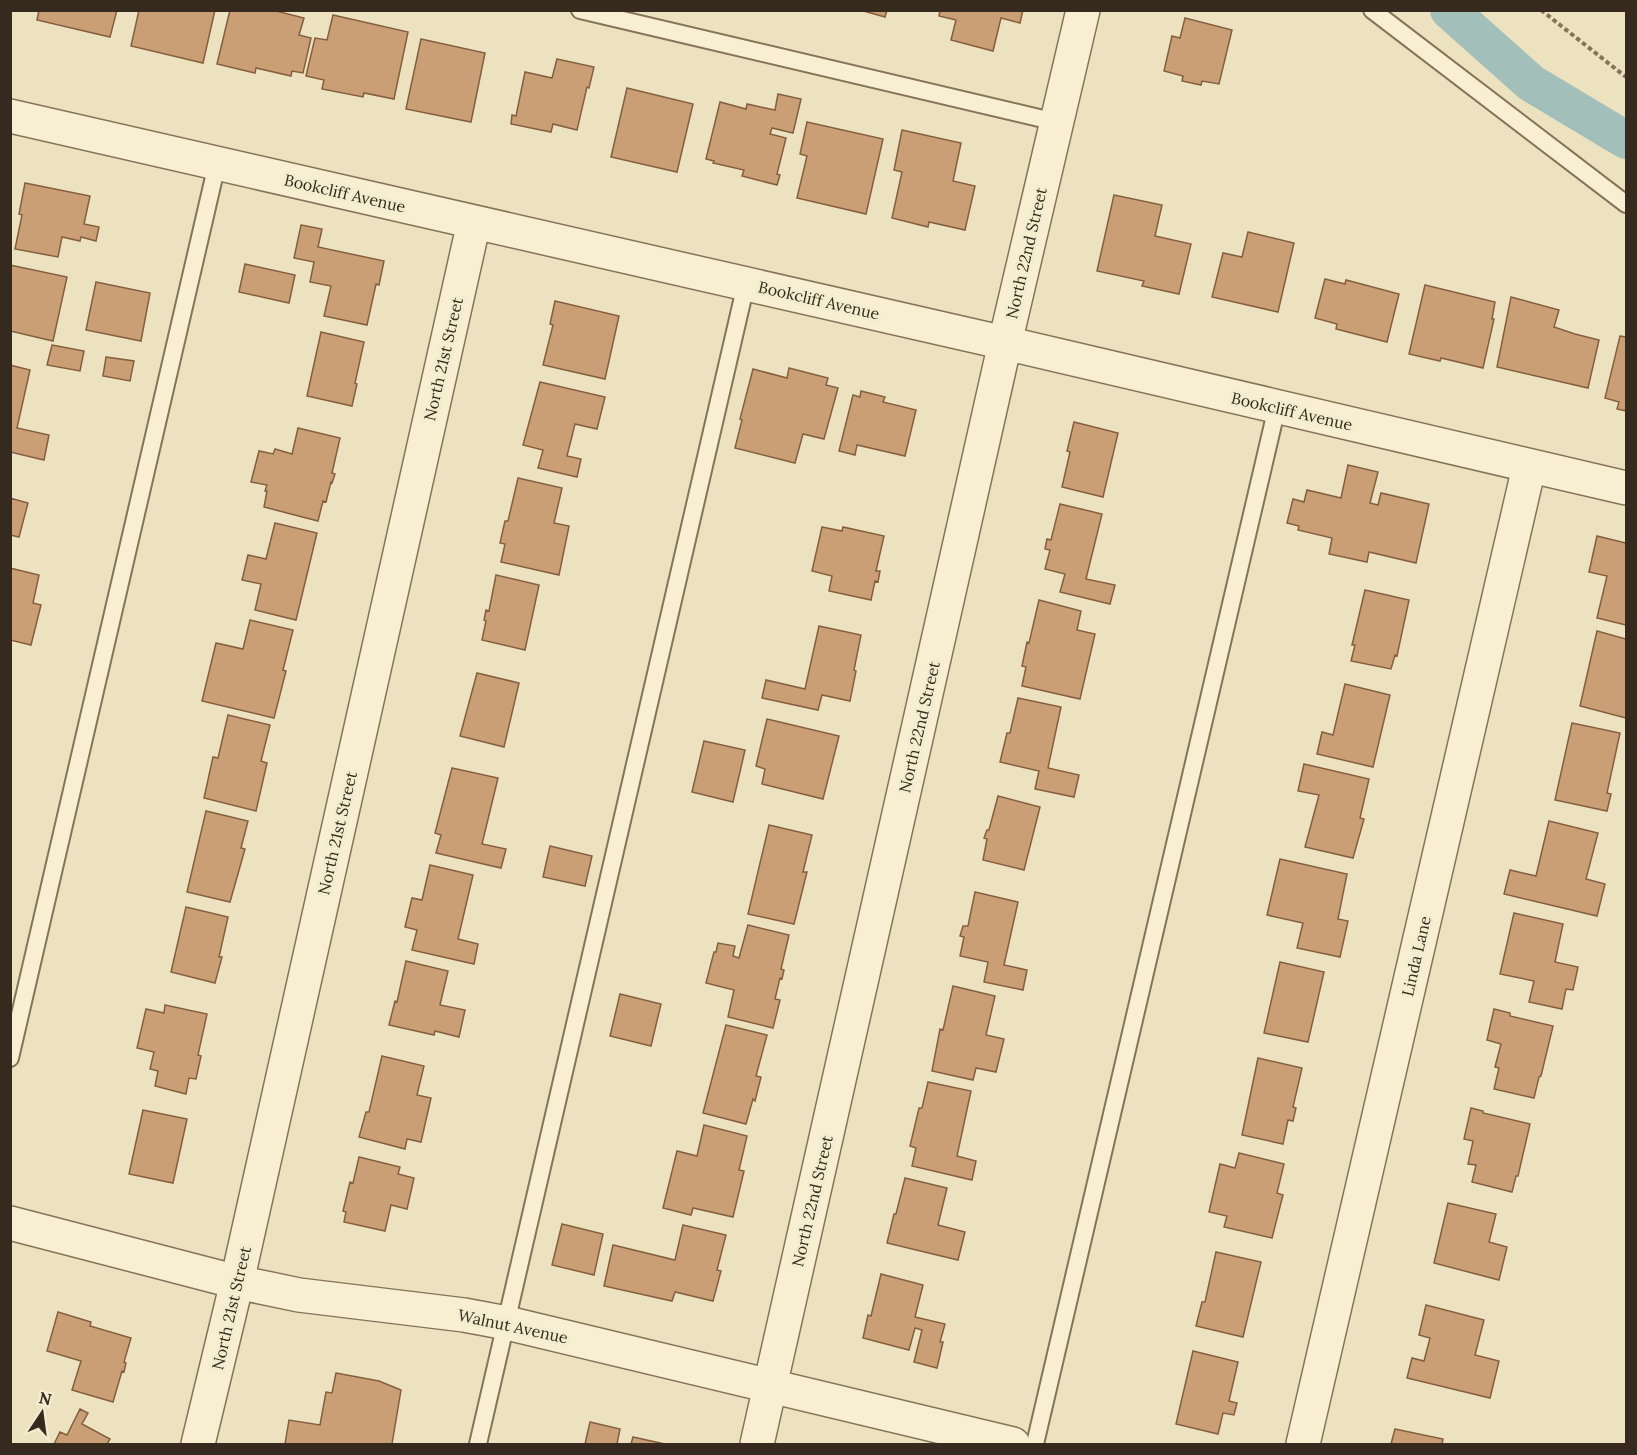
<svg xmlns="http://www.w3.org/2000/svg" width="1637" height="1455" viewBox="0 0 1637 1455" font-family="Lora,serif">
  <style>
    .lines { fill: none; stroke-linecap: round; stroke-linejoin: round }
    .canal { stroke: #a3bfb9; stroke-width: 38 }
    .building { fill: #cb9f76; stroke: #845f3f; stroke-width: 1.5 }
    .lane-casing { stroke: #867358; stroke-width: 20 }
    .street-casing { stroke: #867358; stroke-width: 36 }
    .path { stroke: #867358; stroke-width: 4; stroke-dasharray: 4.5 3; stroke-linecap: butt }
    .lane { stroke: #f8efd3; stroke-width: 16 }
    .street { stroke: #f8efd3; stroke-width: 33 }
    .labels { text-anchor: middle; stroke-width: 6; stroke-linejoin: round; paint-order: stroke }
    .street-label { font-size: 16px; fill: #352a1d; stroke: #f4eccf }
  </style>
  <rect width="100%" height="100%" fill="#ede2c0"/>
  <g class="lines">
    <path class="canal" d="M1449,10L1531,83L1626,140"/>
  </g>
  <path class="building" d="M39,10H117L110,37L37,20Z
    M139,10H215L203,63L131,46Z
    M230,10H272L304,18L299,35L311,38L303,73L292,71L291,76L256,68L255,73L217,64Z
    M860,10H887L885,17Z
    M940,10H1023L1020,23L1001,18L993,51L951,40L956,20L939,16Z
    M333,15L408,32L394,99L364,93L363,97L322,89L324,80L306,76L315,38L327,40Z
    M1185,18L1232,30L1219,84L1202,81L1201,85L1182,81L1183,76L1164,71L1172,36L1180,38Z
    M421,39L485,53L471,122L406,109Z
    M557,59L594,67L589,88L587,87L577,130L553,124L551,132L511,124L512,115L516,116L525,72L552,78Z
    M627,88L693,104L677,172L611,157Z
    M778,94L801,99L793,133L772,128L770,134L786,138L777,174L780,175L777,185L742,176L744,170L713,163L714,161L706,159L720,102L746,109L747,104L775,110Z
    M807,122L883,139L866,214L797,198L807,156L800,154Z
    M902,130L961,143L953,181L975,186L965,230L929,222L928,227L892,218L902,172L894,170Z
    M25,183L90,196L84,224L99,227L96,241L81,237L80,241L62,237L58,257L15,249L22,215L19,214Z
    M1114,195L1162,205L1155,236L1191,244L1179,294L1142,286L1144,281L1097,271Z
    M301,225L322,229L318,247L384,261L379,285L376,284L367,325L324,316L331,286L310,282L314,262L294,258Z
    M1248,232L1294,243L1278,312L1212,297L1223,253L1242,257Z
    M245,264L295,275L289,303L239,292Z
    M10,265L67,277L53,341L10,331Z
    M1325,279L1345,284L1346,280L1399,294L1387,342L1336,329L1337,324L1315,318Z
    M96,282L150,293L141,341L86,330Z
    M1425,285L1495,302L1492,319H1494L1483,368L1441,358L1440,361L1409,354Z
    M1511,297L1559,310L1554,327L1575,334L1599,340L1588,388L1497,367Z
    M555,301L619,316L605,379L543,365L553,325L550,324Z
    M321,332L364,342L355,383L357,384L352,406L307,396Z
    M1620,336L1626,337V411L1617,409L1619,402L1605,398Z
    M52,345L84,351L80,371L47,365Z
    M106,357L134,361L130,381L103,376Z
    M10,365L30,370L17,428L49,435L44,460L10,452Z
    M789,368L828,378L826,385L838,388L824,439L803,434L795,463L735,448L742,420L740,419L753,369L787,378Z
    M540,382L605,397L597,429L575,424L567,456L581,459L577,477L538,468L543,450L523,445Z
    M861,391L885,397L883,402L916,410L905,456L857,445L855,455L839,451L853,395L860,397Z
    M1074,422L1118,433L1103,497L1062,487L1070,452L1067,451Z
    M298,428L340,438L332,473L335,474L332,483L331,482L326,502L323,501L318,521L264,507L267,491H265L267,485L251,482L259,451L273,454L275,449L292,454Z
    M1348,465L1378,472L1370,503L1378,505L1381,493L1429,504L1416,563L1369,552L1367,562L1329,554L1332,538L1298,530L1299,526L1287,523L1293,499L1304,502L1307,490L1341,498Z
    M518,478L562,488L554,523L569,526L559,575L501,562L505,544L500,543L505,521H508Z
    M10,498L28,503L19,537L10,535Z
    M1060,504L1102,514L1086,579L1115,585L1110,604L1060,592L1065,574L1045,569L1050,550L1045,549L1047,539L1051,540Z
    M275,523L317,533L296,620L255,610L261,584L242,580L248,555L266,559Z
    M822,527L842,531L843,527L884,536L876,571H880L878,582L875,581L871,600L829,591L832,576L812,571Z
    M1597,536L1626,543V625L1597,618L1607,576L1589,572Z
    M10,568L39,575L33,603L41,605L31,645L10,640Z
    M496,575L539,585L525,650L482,640L486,621L484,620L486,610L489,611Z
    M1365,590L1409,600L1397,656L1395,655L1391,669L1351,661L1355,645H1352Z
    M1039,600L1081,611L1077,630L1095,634L1080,699L1022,686L1026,667L1022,666L1027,642L1029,643Z
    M250,620L293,630L283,670L286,671L274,718L202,701L216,643L243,649Z
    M819,626L861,635L854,670L856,671L850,701L822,695L818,710L762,698L766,680L805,689Z
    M1597,631L1626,639V718L1580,706Z
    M477,673L519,683L504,747L460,736Z
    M1345,684L1390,695L1373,767L1317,754L1322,732L1333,735Z
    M1018,698L1061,707L1048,768L1079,775L1074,797L1035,789L1039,771L1000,762L1007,733H1010Z
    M228,715L270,725L261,761L267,763L256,811L204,798L213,757L218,758Z
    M767,719L839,736L823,799L762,784L765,769L756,766Z
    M1572,723L1620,733L1607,793L1611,794L1607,811L1555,800Z
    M704,741L745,750L733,802L692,792Z
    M1304,764L1369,779L1360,818L1364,819L1353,858L1305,847L1319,795L1298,791Z
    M452,768L498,778L482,844L506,849L501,868L436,853L441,835L435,833Z
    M998,796L1040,807L1024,870L983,860L987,839L984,838L987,830H989Z
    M206,811L248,821L241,848L245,849L230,902L187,892Z
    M1549,821L1598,833L1586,879L1605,884L1597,916L1504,894L1510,870L1536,876Z
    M769,825L812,835L803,872H807L794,924L748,914Z
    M550,846L592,856L585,886L543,877Z
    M1280,859L1347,874L1338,919L1348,921L1340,957L1297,948L1303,923L1267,915Z
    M430,865L473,875L458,939L478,944L474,964L412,950L417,930L405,927L412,898L422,900Z
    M975,892L1018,902L1004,965L1027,970L1023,990L984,982L988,962L960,956L964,937L960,936L963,926H968Z
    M186,907L228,917L219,957H222L215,983L171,972Z
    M1514,913L1563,924L1555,962L1578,967L1573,990L1566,989L1562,1009L1529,1002L1534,981L1500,974Z
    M748,925L789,935L781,969L784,970L782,979L780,978L775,999L780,1000L773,1028L728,1017L734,990L706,983L714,952H716L718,943L735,946L733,956L739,958Z
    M406,961L448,971L440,1005L465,1010L459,1037L435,1031L434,1035L389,1025L395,1001L397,1002Z
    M1280,962L1324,972L1308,1042L1264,1033Z
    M953,986L995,996L986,1035L1004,1039L996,1072L976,1068L973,1080L932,1071L940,1029L943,1030Z
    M620,994L661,1004L651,1046L610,1036Z
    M165,1005L207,1014L198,1055L201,1056L196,1079L189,1078L186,1094L155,1086L158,1071L150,1069L154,1052L137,1048L146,1009L164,1013Z
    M1494,1009L1510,1013V1016L1553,1026L1541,1076L1539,1077L1534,1098L1494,1089L1499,1068L1495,1067L1501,1044L1487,1040Z
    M726,1025L767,1035L756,1076L761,1077L755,1101L753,1099L746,1124L703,1113Z
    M382,1056L424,1066L417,1095L431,1098L421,1142L407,1139L405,1149L359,1137L366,1112H369Z
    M1258,1058L1302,1068L1293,1107L1296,1108L1293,1121L1288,1120L1283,1144L1242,1135Z
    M928,1082L971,1091L957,1156L976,1161L972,1180L912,1166L916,1148L910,1146L919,1108H922Z
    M1471,1108L1483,1111V1113L1530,1124L1518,1176H1516L1512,1192L1472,1182L1476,1165L1468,1164L1473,1141L1464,1139Z
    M143,1110L187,1119L173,1183L129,1174Z
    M704,1125L747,1136L739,1170L744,1171L733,1217L693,1208L691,1215L663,1208L677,1151L697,1156Z
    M1239,1153L1284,1164L1277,1193L1283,1195L1272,1238L1224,1227L1227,1216L1209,1212L1220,1164L1235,1168Z
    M359,1157L400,1167L398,1174L414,1178L407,1209L391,1205L385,1231L344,1222L346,1212L343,1211L350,1182L353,1183Z
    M905,1178L947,1188L938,1225L965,1232L958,1260L887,1243L894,1214H896Z
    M1448,1203L1496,1214L1489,1242L1507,1247L1499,1280L1434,1263Z
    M562,1224L603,1234L594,1275L552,1265Z
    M683,1225L726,1235L717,1270L721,1271L713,1301L675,1292L672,1301L604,1286L613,1245L675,1260Z
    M1216,1252L1261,1262L1243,1337L1196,1326L1202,1302H1205Z
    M881,1274L923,1285L915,1317L945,1324L940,1342H943L937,1368L914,1362L922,1330L915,1328L909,1350L863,1338L868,1315L871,1316Z
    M1426,1305L1484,1320L1475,1355L1499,1361L1490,1398L1407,1378L1412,1358L1424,1361L1430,1338L1419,1335Z
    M58,1312L91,1322L90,1326L131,1338L124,1362L126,1363L124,1372L122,1371L113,1402L72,1390L81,1361L47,1351Z
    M1193,1351L1238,1362L1229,1401L1237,1403L1234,1415L1223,1413L1218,1434L1176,1424Z
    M336,1373L379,1381L401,1390L392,1444H285L289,1420L320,1425L326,1392L332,1393Z
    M80,1409L88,1413L82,1424L110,1439L107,1444H54L60,1432L67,1435Z
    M590,1422L620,1429L617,1444H585Z
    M1395,1429L1443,1439L1442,1444H1391Z
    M633,1437L665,1444H631Z"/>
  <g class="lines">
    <defs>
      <path id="lane" d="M580,10L1056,122
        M1372,10L1626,204
        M10,1058L217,164
        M478,1444L746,284
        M1035,1444L1277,407"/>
      <path id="street" d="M10,116L1005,343L1626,488
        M10,1223L237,1282L299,1295L464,1315L507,1323L1013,1444
        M198,1444L237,1282L474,222
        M757,1444L1005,343L1083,10
        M1303,1444L1529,467"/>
    </defs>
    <use href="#lane" class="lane-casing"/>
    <use href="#street" class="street-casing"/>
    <path class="path" d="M1541,10L1626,77"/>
    <use href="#lane" class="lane"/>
    <use href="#street" class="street"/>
  </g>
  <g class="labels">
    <g class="street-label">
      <text transform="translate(345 193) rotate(13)" y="6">Bookcliff Avenue</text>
      <text transform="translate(1026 253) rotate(-77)" y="6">North 22nd Street</text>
      <text transform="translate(819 300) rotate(13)" y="6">Bookcliff Avenue</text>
      <text transform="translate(443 359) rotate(-77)" y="6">North 21st Street</text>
      <text transform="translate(1292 411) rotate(13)" y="6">Bookcliff Avenue</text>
      <text transform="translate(919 727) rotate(-77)" y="6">North 22nd Street</text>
      <text transform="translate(337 833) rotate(-77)" y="6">North 21st Street</text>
      <text transform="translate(1416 956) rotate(-77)" y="6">Linda Lane</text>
      <text transform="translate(812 1201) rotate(-77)" y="6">North 22nd Street</text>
      <text transform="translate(231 1308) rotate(-77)" y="6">North 21st Street</text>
      <text transform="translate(513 1326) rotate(12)" y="6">Walnut Avenue</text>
    </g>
  </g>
  <rect width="1637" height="1455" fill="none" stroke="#352a1d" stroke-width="24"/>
  <g transform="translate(42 1413) rotate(13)" stroke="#f4eccf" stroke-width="4.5" paint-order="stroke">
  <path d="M0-4.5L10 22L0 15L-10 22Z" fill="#352a1d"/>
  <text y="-9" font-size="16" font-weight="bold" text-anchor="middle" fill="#352a1d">N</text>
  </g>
</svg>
